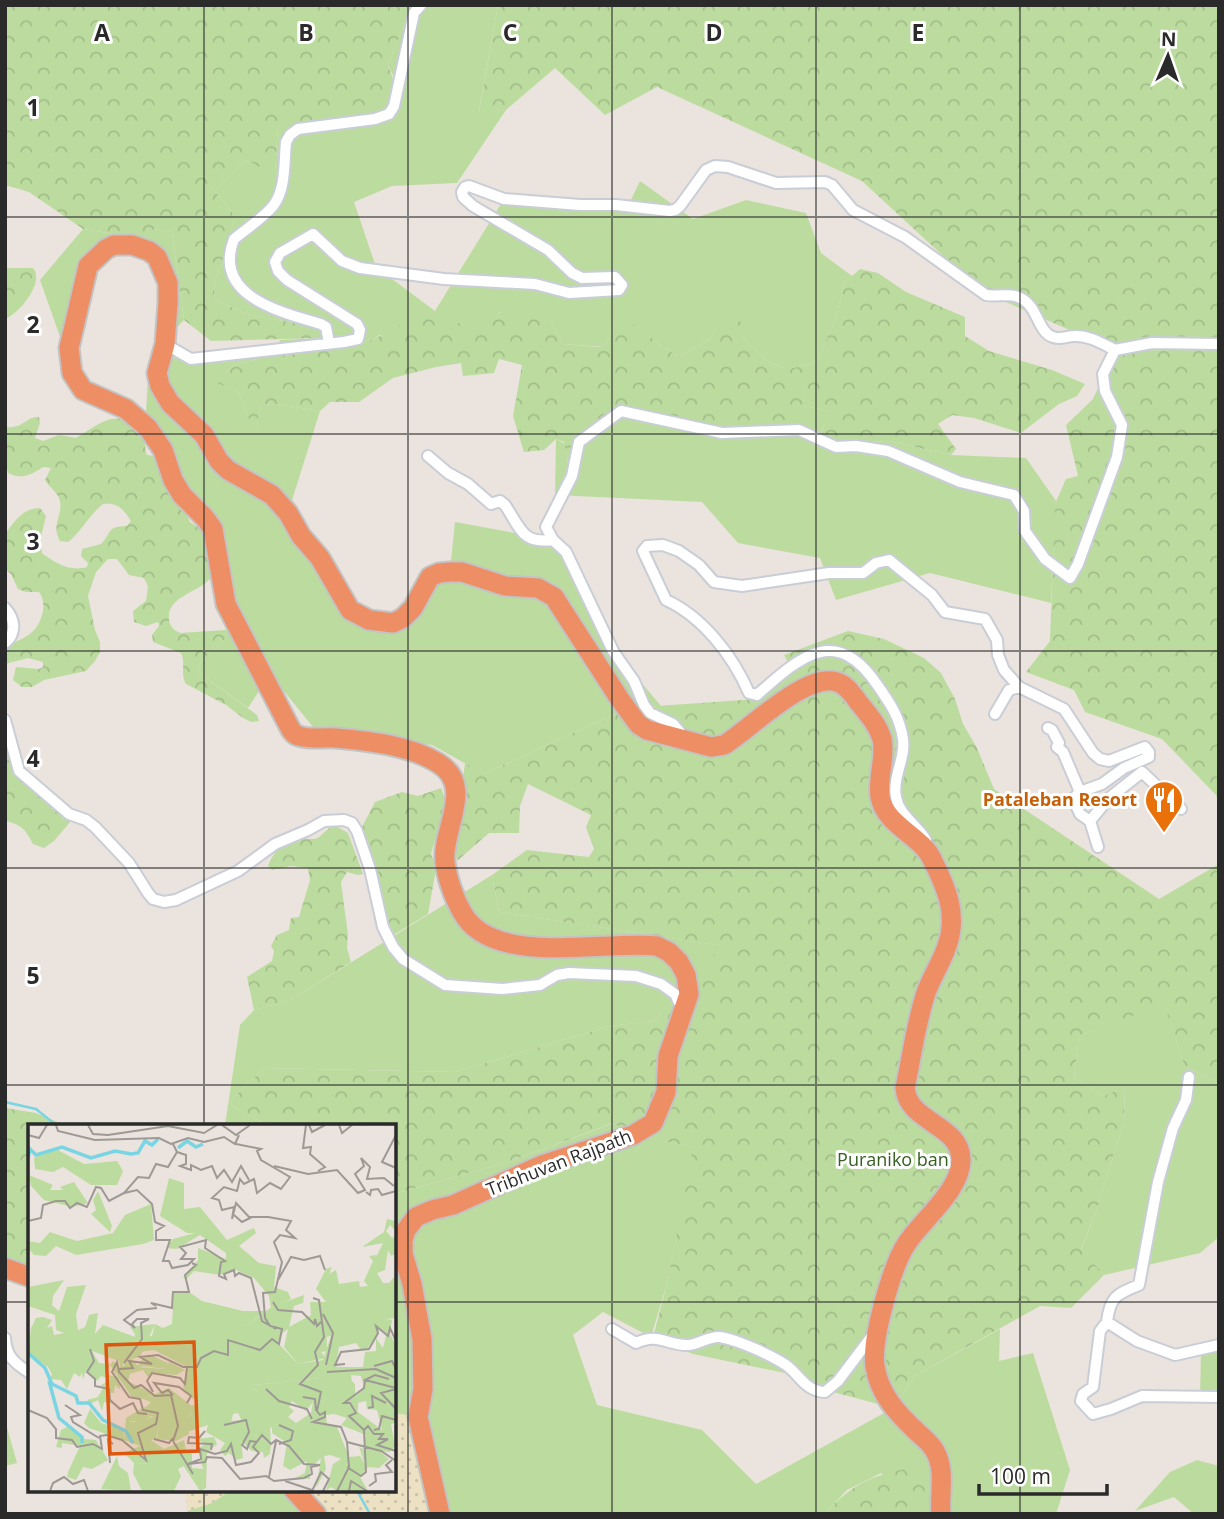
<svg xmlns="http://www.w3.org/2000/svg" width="1224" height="1519" viewBox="0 0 1224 1519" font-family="'Open Sans',sans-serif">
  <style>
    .grass { fill: #bcdc9f }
    .forest { fill: url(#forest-crowns) }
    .sand { fill: url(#sand-dots) }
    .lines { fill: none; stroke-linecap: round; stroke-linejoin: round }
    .stream { stroke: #7ad5e3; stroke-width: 2.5 }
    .street-casing { stroke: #c9cdd6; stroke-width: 14 }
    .highway-casing { stroke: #c3c3c3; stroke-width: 23 }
    .street { stroke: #fff; stroke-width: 10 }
    .highway { stroke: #ee8e65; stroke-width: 19 }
    .grid { fill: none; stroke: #2a2a2a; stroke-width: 2; stroke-opacity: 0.55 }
    .labels { text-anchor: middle; stroke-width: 6; stroke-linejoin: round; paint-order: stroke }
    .food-label { font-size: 18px; font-weight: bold; fill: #c56008; stroke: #fff; text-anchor: end }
    .park-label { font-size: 18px; fill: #366021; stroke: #fff }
    .street-label { font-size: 18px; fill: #2a2a2a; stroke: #fff }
    .inset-river { fill: none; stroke: #7ad5e3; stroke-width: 3.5 }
    .inset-road { fill: none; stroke: #9e9995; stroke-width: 2 }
    .view { fill: #de570e; fill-opacity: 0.15; stroke: #de570e; stroke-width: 3.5 }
    .inset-edge { fill: none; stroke: #2a2a2a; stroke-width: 3.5 }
    .grid-label { font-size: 23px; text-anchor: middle; font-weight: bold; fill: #2a2a2a; stroke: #fff; stroke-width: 6; stroke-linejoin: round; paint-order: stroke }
  </style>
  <defs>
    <pattern id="forest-crowns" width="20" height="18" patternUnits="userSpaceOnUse" patternTransform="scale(1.75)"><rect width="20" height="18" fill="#bcdc9f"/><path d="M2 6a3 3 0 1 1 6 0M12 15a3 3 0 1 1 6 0" fill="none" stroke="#a2bd89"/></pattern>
    <pattern id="sand-dots" width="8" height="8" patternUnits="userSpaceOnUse" patternTransform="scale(1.75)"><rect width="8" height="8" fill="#ede1c3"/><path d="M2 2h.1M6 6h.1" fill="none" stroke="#cbc1a8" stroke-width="1.8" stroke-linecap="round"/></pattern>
  </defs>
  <rect width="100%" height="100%" fill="#ebe3dd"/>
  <path class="grass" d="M412,5H498L479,111L506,110L457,183L392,186L354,202L376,267L435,311L504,199L628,206L640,181L693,219L746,200L806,213L821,253L852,276L845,282L835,320L818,360C778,378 770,364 741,336V322L724,321L710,339L679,357L654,341L636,325H615L604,347L563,344L549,317L500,312L488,321L469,328L379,335L373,340L268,356L234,365L217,382L239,393L249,419L257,428L260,405L276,404L320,411L288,513L350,610L393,623L450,571L455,522L553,540L609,644L661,706L628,708L484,774L432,745L313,727L270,674L248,708L198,672L200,663L227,637L225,630L245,629L203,510L184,480L160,430L146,413L148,378L160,317L159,267L140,256L112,251L99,261L71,368L40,280L83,229L139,238L154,229L172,232L184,320L154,352L194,363L276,350L280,340L322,338L320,328L246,314L214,299L215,278L221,267L235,216L215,191L246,160L275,174L278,126L398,86L388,65Z
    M802,406L833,411L821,431L837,444L888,441L951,455L1026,458L1056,501L1051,603L930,573L836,600L820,558L738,543L702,502L555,495L556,439L565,444L569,469L577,437L612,412Z
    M492,875L499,912L723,946L654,1021L610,1026L456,1072L264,1068L228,1103L266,1125H225L240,1025L254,1010L289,1001Z
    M1164,1003L1185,1067L1219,1082V1237L1200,1253L1104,1275L1081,1250L1096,1212L1124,1122L1125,1088L1104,1096L1074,1078L1079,1036Z
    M614,1123L633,1135L694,1147L668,1280L651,1337L603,1312L573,1335L597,1405L702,1430L756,1484L893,1408L915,1376L1000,1329L999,1361L1033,1353L1070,1470L1056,1514H917V1511L881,1473L847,1490L824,1514H446L411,1416L394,1413V1194L508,1162Z
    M1219,1345V1402L1200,1401L1201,1350Z
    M5,1420L17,1463L5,1466Z
    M1197,1460L1219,1466V1514H1194L1174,1497L1135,1511L1170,1472Z
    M232,1489H285L307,1514H190L187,1511L212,1503Z"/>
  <path class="forest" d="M5,5H412L388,65L396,87L392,105L278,126L275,175L246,160L215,191L235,216L221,267L215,278L214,299L246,314L321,328L322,338L211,341L184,320L172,232L154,229L150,237L139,238L83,229L29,192L5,185Z
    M498,5H1219V803L1216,795L1162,739L1085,712L1074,690L1026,672L1050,641L1055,504L1066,479L1078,476L1066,425L1093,399L1115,350L981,291L862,181L657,87L605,115L555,68L506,110L479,112Z
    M5,268H33C45,282 20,312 7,318Z
    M860,269L878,273L906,292L965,317V336L989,351L1052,370L1085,384L1077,396L1059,404L1021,433L974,418L952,415L938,424L956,449L951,455L888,441L837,444L821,432L832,411L802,406L787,427L739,428L694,425L625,408L577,437L570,471L564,442L556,439L544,450L524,452L513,416L522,365L499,359L494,373L463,376L461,363L436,367L393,378L359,402H330L320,411L276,404L260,405L257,429L249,419L239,393L216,382L234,365L268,356L373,340L394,327L435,312L469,328C480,324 489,317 499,313C515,306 533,312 549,317L563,344L598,347H604L615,325H637L657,343L679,357L710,339L724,320L742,322L741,336C770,364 778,378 818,360L835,320L845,282Z
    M39,417L40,423L35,438L43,441L59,435L76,438C99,424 120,405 141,433C146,438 144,448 147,455L155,456L190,522L205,532L212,576C201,593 166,595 169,620C170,627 174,630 180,633L225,630L227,637L200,663L198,672L257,715L259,721L251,722L243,718L226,705L186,684C180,675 186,663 181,653L153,642L152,635L159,626L158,622L146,626L134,622L133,611L146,601L148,586L144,578L129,575L117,559H108L96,572L88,596L95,630L100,642V652L95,661L86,671L44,680L32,687H22L13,680L16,667L39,669L43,667V662L28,658L5,664V647C14,642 29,637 35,629C43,619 47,602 39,592H26L18,589L11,574L5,569V534C15,521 23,508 40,508L46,516L40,541L42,553C55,563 70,572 87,567L88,563L81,556L82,549L101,544C113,532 105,527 127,526L131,521C123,509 118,502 103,504C89,515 82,531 68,542L60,541C50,523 65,514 59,498C56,491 49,487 45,480L51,468L43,467C31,475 22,480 8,473L5,460V427C24,429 26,416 39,417Z
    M848,631L884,639L924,658L941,673L955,699L963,724L977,748L994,789L1159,899L1219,864V1082L1185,1067L1164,1004L1079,1036L1074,1078L1104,1096L1125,1087L1124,1122L1096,1212L1081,1249L1104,1275L1071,1308L1040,1306L915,1376L893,1408L833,1392L790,1374L693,1354L653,1337L668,1280L693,1147L633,1135L613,1123L508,1162L394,1194V1125H266L228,1103L264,1068L456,1072L610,1026L654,1021L722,946L499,912L492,875L527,850L589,857L594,849L586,827L591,815L528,784L520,806L519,833H489L457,861L454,843L465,763L484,774L628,708L757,699L792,670L784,655Z
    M5,731L12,761L58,809L62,818L71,821L54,841L44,848L33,844C26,830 21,824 5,821Z
    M441,788L444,796V807L431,854L436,869L428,914L392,936C380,901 376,863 361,829L375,802L402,792L418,796Z
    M336,826L348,833L363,874L358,875L347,872L341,882L348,935L347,948L351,962L289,1001L254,1010L247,977L272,961L274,951L271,946L277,935L289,930L291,918L299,917L310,880L308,868L291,866L272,870L268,866C274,850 283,842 300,839C306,838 313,840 317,838C325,834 326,827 336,826Z
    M5,1108L36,1113L65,1125H30V1269L5,1261Z
    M913,1467L935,1474L939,1498L917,1511V1514H824C855,1482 870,1476 913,1467Z"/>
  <path class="sand" d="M394,1413L411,1416L446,1514H307L285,1489H394Z
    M186,1489H232L212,1503L187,1511Z"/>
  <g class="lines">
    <path class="stream" d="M5,1102L36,1109L56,1125
      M356,1489L370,1514"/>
    <defs>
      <path id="street" d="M329,343L326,327L321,324C280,312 212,296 234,239C246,229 262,219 273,206C286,190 284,162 286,142L290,135L298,129L375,119L389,114L394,106L414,13L421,5
        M165,344L191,359L344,342L358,339L360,330L357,324L287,280L278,271L275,262L280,253L313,234L342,261L360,268L444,279L535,284L569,293L619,290L622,285L615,277L582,278L572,273L548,250L473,206L463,197L462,192L465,187L469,186L504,199L580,205H616L670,211L675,210L680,206L706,170L715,166L728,167L776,183L825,182L832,185L853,210L905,237L986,295C996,297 1009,293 1018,297C1038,304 1037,332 1053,337C1060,340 1067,336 1074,336C1089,335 1103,344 1115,350
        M1115,350L1152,343L1219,344
        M428,456L448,473L468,484L491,504L500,501L505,505C521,529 522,544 553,540
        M5,608C15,619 17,633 5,643
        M995,714L1009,690L1019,687
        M5,720L19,771L69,814L86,820L95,827L129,863L148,893L153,899L164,902L176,900L238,871L275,844L308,830L324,821L344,820L352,823L357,831L370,869L383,927L393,947L403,959L445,985L502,989L540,985L557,975L569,973L636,976L661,984L675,994L682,1009
        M1048,728L1052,730L1059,743L1057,747L1063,752L1080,792
        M685,738L673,724L650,713L644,705L634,681L613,651L566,552L553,540L546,527L572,476L579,442L621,411L722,433L799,430L836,447L856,446L888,451L960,482L1014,495L1024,511L1025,531L1045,559L1070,578L1078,564L1117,457L1122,425L1105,391L1103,374L1115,350
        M1090,821L1108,799L1142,772L1181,809
        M926,840C917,825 899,815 896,797C892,777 906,758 903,739C900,718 890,703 878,686C836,623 800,657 757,695L749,693C733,656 703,617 666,600L643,551L647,546L663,545L679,551L699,565L714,582L742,586L829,573H863L876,563L889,560L932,595L945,612L985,619L997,640L998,655L1004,670L1019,687L1064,709L1093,753L1100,759L1109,761L1145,747L1149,752V757L1124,768L1102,784L1080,792L1073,799L1080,814L1090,821L1098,847
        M1107,1322C1110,1296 1117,1294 1139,1285L1158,1182L1173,1128L1186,1100L1189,1077
        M612,1329L636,1343C659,1332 667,1346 689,1345C699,1344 709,1336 720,1337C738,1340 771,1355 786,1365C800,1375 805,1391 825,1392L838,1381L875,1332
        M5,1338C6,1356 14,1363 30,1373
        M1219,1345L1175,1355L1137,1341L1107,1322L1100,1331L1093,1387L1083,1394L1081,1401L1093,1414L1111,1409L1142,1396L1219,1397"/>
      <path id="highway" d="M5,1268L30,1277
        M293,1489L316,1514
        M440,1514L418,1417L423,1389L422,1339L412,1284L403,1254V1240L406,1230L416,1217L432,1210L453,1205L542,1165L633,1135L653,1123L666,1092L668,1056L689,994L686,975L679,962L669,952L657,946C605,940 492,968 462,912C454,898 447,878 445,862C441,830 476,786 438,763C409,745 369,741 336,738C324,737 309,740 299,736C294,735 294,733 291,730L226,604L213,529L205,518L182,495L173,480L163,450L148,428L126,409L83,390L72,373L69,348L88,266L106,249L114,245H132L149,251L157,257L168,283V303L165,344L157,373L160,386L170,403L204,435L219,461L228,470L272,495L288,513L301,536L320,558L350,610L369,620L393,623L403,618L413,608L430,577L439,573L450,572H462L505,586L538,588L554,597L619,698L638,724L647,730L711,747L724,745C750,729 806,672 837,682C847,685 853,695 859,703C868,714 878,725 882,739C886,758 877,778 880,797C886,827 922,835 933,861C947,889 958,915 947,946C942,961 933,975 927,990C916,1021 912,1056 905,1088C908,1123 961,1124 961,1160C961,1190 922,1220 907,1243C892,1265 871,1340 875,1366C879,1394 897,1413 917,1432C923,1437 931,1444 935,1451C946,1471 939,1492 941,1514"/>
    </defs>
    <use href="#street" class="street-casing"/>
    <use href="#highway" class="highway-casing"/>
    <use href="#street" class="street"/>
    <use href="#highway" class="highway"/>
  </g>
  <path class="grid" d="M204,5V1125M408,5V1514M612,5V1514M816,5V1514M1020,5V1514M5,217H1219M5,434H1219M5,651H1219M5,868H1219M5,1085H1219M5,1302H30M394,1302H1219M204,1489V1514"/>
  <defs>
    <symbol id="restaurant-pin" viewBox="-11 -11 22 30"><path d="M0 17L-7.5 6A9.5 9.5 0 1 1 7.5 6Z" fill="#e8710a" stroke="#fff"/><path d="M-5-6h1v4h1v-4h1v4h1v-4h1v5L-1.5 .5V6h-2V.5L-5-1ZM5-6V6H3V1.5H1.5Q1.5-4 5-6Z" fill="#fff"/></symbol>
  </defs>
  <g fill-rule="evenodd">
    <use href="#restaurant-pin" x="1142" y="778" width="44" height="60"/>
  </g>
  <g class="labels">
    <g class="food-label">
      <text x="1137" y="806">Pataleban Resort</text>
    </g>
    <g class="park-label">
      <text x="893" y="1166">Puraniko ban</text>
    </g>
    <g class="street-label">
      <text transform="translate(559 1163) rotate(-21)" y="6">Tribhuvan Rajpath</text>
    </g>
  </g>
  <g transform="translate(28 1124)">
    <rect width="368" height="368" fill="#ebe3dd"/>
    <path d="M276,171L275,179L266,182L261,203L283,191L282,178H298L299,227L293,228L298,234L270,240L256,223L260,205L253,210L228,208L219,201L245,182ZM359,195L364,196L362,210L367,219L368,299L363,300L367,322L362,328L351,327L361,335L351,344L340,343L332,353L340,367H309L320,337L302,331L296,332L298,345L288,364L293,334L282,344V355L267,354L277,349L279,337L262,346L255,342L259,319L244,309V282L236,268L224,265L226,261L293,254L298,243L329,271L336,263L333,252L323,251L324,260L309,243H335L337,228L348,227V214L355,224L358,212L352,204ZM264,277L278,287L285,278L283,289L268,299L260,293L266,287L261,283ZM338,277L339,285L349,286L354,306L330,288V279ZM306,290L319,294L313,301L338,311L335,325L331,323L337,340L332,332L321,333L309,303L299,301L298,291ZM127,200L112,233L104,235L110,242L115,234L125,232L140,239L138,245L115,242L98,249L102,250L100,257L125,270L115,275L103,272L82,241L85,237L92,243H97L94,234L107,227V210L102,203ZM116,283L133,287L114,297H100L131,302L128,315L123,316L136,325L156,316L158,327L164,330V344L175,345L171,329L164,327L178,320L168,315L186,313L189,320L179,329L178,364L172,367L155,341L140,329L121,340L106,339L96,329L112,322L96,316L98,294ZM165,290L177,299L214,296L219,307L243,320L242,330L236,334L235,328L224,327L213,317L215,334L209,336L201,329L197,332L192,326L197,319L178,308L180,301L159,308V293Z" fill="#bcdc9f" fill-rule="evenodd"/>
    <path d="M28,25L56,40L89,37L95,47L89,61H63L35,43L25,48L7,45L6,34ZM1,51L25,61L22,66H35L32,63L46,58L60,79L44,83L16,76L3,62ZM141,54L156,59V85L172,83L199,116L226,104L228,109L211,122L231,139L248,142L246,163L260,168L263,175L243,184L241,172L226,154L206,145L192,151L166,147L158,156L155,153L170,136V124L198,135V129L172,111L149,125L138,124L145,115L167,109H159L132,92ZM70,67L84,102L82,108L63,90L68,86L65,76ZM123,80L126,116L115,120L48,131L28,122L18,132L6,131L0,124V117L12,119L22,108L49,117L85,109L97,91ZM359,95L367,97V106L362,101L358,107L364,114L367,112V130L363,132L360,126L357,146L349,149L355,159H361L367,152V194L359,195L339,225L333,226L328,219L311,223L308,242L327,260V277H298V244L293,254L226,261L225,266L240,267L249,277L245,282L252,292L250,301L242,304L243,320L219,307L210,289L205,290L203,299H177L164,290L159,293L161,310L148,317L129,315L131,302L109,306L98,300L125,293L116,285L123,278L115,275L141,264L164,282L169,279L155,264L159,243L126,226L113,228L115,212H124L127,200L135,204L144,200L146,167L161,168L174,177L215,187H238L219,201L228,207L253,210L250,219L270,240L295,236L303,212L298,213V178L288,165L298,145L304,143L301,150L308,146L311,160L331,157L332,163L340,162L336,157L345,137L341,132L349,131L355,119L334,123L356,108ZM36,156L25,172L24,181L31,187L39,163L58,161L48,190L50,206L57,203L61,191L70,189L67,210L75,201L110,214L107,228L95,234V242L137,245L141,238L157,246L148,251L124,249L120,253L115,246L98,251L95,248L100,245L92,243L91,237L64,227L71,239L82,240L78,251L91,253L92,265L99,272L87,261L86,269H78L86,280L76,278L74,287L70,276L62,280L59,276L70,273L75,264L82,266L72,262L83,255L73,252L69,257L58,246L55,256L54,248L52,253L46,249L39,265L33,256L22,255L24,250L20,243L0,230L3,204L8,194L15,193L24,196L19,204L24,202L26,211L36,209L28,206L27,191L0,182V163ZM62,285L73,299L96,306V316L61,304L56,299ZM39,303L56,315L68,316L80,336L64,345L55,343L48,356L39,353L40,348L52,322L34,319V324L28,323L33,306ZM145,325L156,342L150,345L153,352L146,367H114L105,349L106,339L121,340ZM89,332L91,342L100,349L103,367L73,365ZM318,332L320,337L309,367L303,363L298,367L305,340Z" fill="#bcdc9f"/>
    <path class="inset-river" d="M150,24L159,17L168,23L175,20M0,34L2,25L8,31L34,23L63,34L87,27L103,30L110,29L117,17L124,21L130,15M0,229L17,244L24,260L48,272L50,279H61L75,296L98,307L105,319M21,257L31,294L54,313V319"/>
    <path class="inset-road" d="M28,1L30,7L67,16L131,14L143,20L160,14L176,18L196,13L207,20L211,11M60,1L65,10L80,11L140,2L176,9L189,1M194,1L208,11L222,1M278,1L275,24L283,23L282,30L297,43L290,47M281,1L284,8L297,1M311,1L314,9L324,1M0,11L11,14L19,1M368,11L354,38L368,44M145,20L149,28L140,43L128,40L121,54L110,53L96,69L109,66L124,80L127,98L136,102L128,107V116H142L135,137H141L144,144L160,141L166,135H153L158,129L152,123L178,116L177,124L197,137L193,138L191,152L198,155L196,150L206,146L207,152L211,149L223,154L234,197L248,205M208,20L233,25L229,27L233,36L262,53L253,65L242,59L229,69L226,55L216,60L212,55L209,67L196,63L184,74L191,76L194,86L206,83L204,95L208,79L221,93H241M149,28L158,31V40L152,42L163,46V41L173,46L184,42L189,54L196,46L204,58L213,42L221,56M246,42L280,50L309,46L330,69L337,66L327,50L336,42L333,34L342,43L339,55L356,54L366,62M338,68L342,71L343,66L350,65L354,71L368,67M206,91L214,98L224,93M0,97L13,94L15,81L28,77H37L42,84L49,79L59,83L68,63L73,64L81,77L96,69M250,156L263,133L276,136L292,132L297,146M285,174L291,176L296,213L287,228L290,241L272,260L293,268L289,287L292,291L297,288V293L285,298L313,303L319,318L321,343L309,367M245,178L250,186L274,188L286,200L287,195L289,202L293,198M128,182L123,179L144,184L145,168H161L157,151L168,141L164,139M295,190L305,209L298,241M62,225L66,237L59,248L67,255V262L81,265L82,276L92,285L105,279L110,289L119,290M96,239L114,215L113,199L121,195H109L104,200L107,204L96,196L109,186L129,184M317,240L307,241L313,228L341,225L350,209L348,202L360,212L362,204L368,217M346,242L364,237L368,245M91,245L105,244L101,237L124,240L112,233L130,231L155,243H169L173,234L186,227L200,231V216L232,226L244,215L251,220L254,205L242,202L237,194L235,169L247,168L254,138L246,118L252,111L267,114L258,106L263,97L240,93M299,248L348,245L368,254M361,255L347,251L337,256L368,264M238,265L251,277L279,285L284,295M368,265L353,269L368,285M125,268L119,257L124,249L152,254L157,260L159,243M145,271L140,266L134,269L126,259L151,263L163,272L159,279M275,273L287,275L288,287M37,281L52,291L43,293L45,298L71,314M340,284L345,283L344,272L358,279M0,286L19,294L28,305V314L44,316L49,323L65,320L74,325L72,312L78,311L94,316L118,336L110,309L128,300L130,289L115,286L112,275L101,273L84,248L89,238L91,248L106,264L113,261L127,272L143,271L150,302L145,317L165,350M196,301L218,296L221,308L214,321L219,325L222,317L229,318M336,306L321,292L328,289L322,279H316L336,264L337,256M346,306L351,305L354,292L368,296M177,307L171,314L161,313L160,319L184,320L183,326M234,311L243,320L248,316L261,322L276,340L292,341L283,343L284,350L276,354L246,357L238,352L212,355L194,334L179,333L177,338L160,340L173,335L172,325L187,330L199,327L203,320L208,341L223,338L231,329L225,323ZM126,315L141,319L145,314M319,318L353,327L368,337M251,320L263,316L265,307L251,301M82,339L80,316L85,320M319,343L333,352L338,348L336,306L340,302L346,310H355L351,315H360L349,321L368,327M241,353L248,317M257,357L284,366M341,362L348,357L347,350L364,348L358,341L364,336M22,367L25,359L36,353L45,360L56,356L60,367M284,367L293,348L301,355L295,367M321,367L323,357L339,367"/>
    <path class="view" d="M166,218L170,327L82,330L78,221Z"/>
    <rect width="368" height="368" class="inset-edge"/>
  </g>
  <g class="grid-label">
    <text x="102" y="41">A</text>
    <text x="306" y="41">B</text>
    <text x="510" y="41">C</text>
    <text x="714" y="41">D</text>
    <text x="918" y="41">E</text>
    <text x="33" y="116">1</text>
    <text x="33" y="333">2</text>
    <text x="33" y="550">3</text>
    <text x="33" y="767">4</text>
    <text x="33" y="984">5</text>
  </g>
  <rect width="1224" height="1519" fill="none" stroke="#2a2a2a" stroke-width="14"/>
  <g transform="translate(1168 56) rotate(2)" stroke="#ffffff" stroke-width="5" paint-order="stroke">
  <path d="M0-5L12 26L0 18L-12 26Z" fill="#2a2a2a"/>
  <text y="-10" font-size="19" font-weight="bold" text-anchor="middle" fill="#2a2a2a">N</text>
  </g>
  <path d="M979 1484v10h128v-10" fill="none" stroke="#2a2a2a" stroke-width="3.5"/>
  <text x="990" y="1484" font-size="21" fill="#2a2a2a" stroke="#ffffff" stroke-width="5" paint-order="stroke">100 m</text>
</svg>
